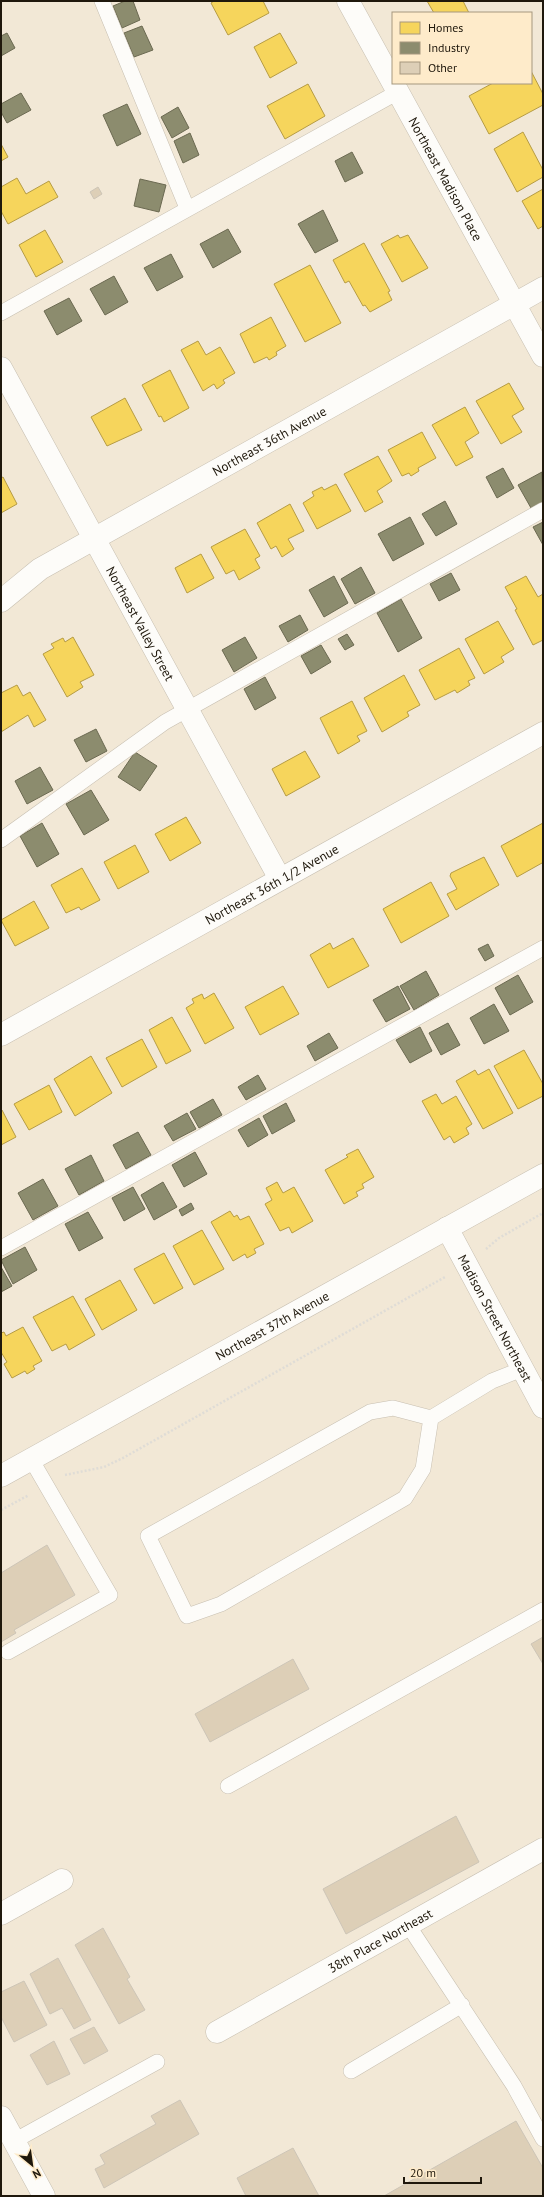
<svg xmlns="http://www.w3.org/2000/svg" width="544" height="2197" viewBox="0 0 544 2197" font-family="'PT Sans',sans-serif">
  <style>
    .homes { fill: #f6d55c; stroke: #b69c44 }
    .industry { fill: #8c8c6e; stroke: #6b6951 }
    .building { fill: #ddcfb7; stroke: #cdc5b7 }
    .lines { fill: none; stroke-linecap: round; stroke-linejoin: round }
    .service-casing { stroke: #c7bfb1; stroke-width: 16 }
    .minor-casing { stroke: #c7bfb1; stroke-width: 23 }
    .tertiary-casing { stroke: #c7bfb1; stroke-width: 23 }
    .path { stroke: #dfdcd6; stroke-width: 2.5; stroke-dasharray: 2 2; stroke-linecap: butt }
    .service { stroke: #fdfcf9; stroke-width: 15 }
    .minor { stroke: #fdfcf9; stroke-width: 22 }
    .tertiary { stroke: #fdfcf9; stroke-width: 22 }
    .labels { text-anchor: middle; stroke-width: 4; stroke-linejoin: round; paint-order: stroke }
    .street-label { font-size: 13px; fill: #1f180c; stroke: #feebca }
  </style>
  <rect width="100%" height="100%" fill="#f2e8d6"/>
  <path class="homes" d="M214,1H263L269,13L228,35L211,3Z
    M427,1H463L469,13H434Z
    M280,33L297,63L270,78L254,47Z
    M531,71L543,94V105L489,134L469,96L493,83H531Z
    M308,84L325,116L285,139L267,106Z
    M523,132L543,170V177L517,192L494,149Z
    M1,144L8,157L1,161Z
    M17,178L26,194L49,181L58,197L8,224L1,211V187Z
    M543,189V226L538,229L522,201Z
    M45,230L63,262L36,277L19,245Z
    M398,235L400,238L408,235L428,268L402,282L381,244Z
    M364,243L390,291L388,292L392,300L370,312L365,305L363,306L349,281L345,283L333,260Z
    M310,265L341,323L305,342L274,284Z
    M271,317L286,346L276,352L277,355L269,360L267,357L254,363L240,334Z
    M198,341L206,355L220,347L235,373L223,380L225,383L217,389L214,384L203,391L181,350Z
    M170,370L189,408L164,422L161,416L159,417L142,385Z
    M509,383L524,409L512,416L522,432L501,444L476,401Z
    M125,398L142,430L107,446L91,417Z
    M465,407L479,433L465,442L473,457L456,466L432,425Z
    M422,432L436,458L418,468L419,471L411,476L409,473L402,476L388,450Z
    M378,456L392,481L377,491L383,502L365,512L344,474Z
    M3,477L17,504L1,513V478Z
    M336,484L351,511L317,529L303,503L314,496L312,492L322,487L324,490Z
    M290,504L304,531L288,539L294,549L282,557L276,546L271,549L257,523Z
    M245,529L260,556L255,559L260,568L239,580L234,570L226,574L211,547Z
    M201,554L214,578L187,593L175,568Z
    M526,576L538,597L543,594V640L533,645L515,610L517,609L505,587Z
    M498,621L514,649L501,657L504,662L484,674L465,639Z
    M73,637L94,675L80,682L83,687L67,697L43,654L54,648L51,644L63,638L65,642Z
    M459,648L475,678L468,681L470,685L457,693L455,690L435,700L419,670Z
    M404,675L420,705L407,712L409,716L382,732L364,698Z
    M17,685L23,696L30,692L46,720L34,727L28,715L1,732V693Z
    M352,701L367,731L357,736L360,741L338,754L320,718Z
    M305,751L320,777L286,796L272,769Z
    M186,817L201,843L170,861L155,834Z
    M543,823V865L542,863L517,877L501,846Z
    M135,845L149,872L118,889L104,862Z
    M484,857L499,885L456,910L447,894L457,889L450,876L451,873Z
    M82,868L100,900L81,910L79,907L66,913L51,885Z
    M431,882L449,916L401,943L383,909Z
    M34,901L49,928L15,946L1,920Z
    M353,938L369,966L328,988L310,955L330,943L333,949Z
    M283,986L299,1014L260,1035L245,1007Z
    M214,993L234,1028L205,1044L186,1008L194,1003L192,999L202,994L204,999Z
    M172,1017L191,1051L166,1064L149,1030Z
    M142,1039L157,1067L122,1087L106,1058Z
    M524,1050L543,1084V1096L518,1109L494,1066Z
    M91,1056L112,1093L75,1116L54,1079Z
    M489,1069L513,1113L483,1129L456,1081L475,1070L478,1075Z
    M49,1085L62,1112L29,1130L14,1104Z
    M436,1094L442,1104L456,1096L472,1124L466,1128L469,1134L454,1143L450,1136L444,1140L422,1101Z
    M2,1110L16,1137L1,1145V1111Z
    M358,1149L374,1177L362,1184L364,1188L356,1192L358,1196L344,1204L325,1170L348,1157L346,1155Z
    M277,1182L283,1193L294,1187L313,1221L292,1233L289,1227L280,1231L265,1204L272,1200L266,1188Z
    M230,1211L234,1217L237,1215L240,1220L249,1216L264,1244L254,1249L256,1253L247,1258L245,1254L233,1261L211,1222Z
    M202,1230L224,1269L194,1285L173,1246Z
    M164,1253L183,1288L154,1304L134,1269Z
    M120,1280L137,1310L102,1330L85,1299Z
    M73,1296L95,1335L69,1350L66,1344L52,1351L33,1317Z
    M23,1327L42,1361L33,1366L35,1369L27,1374L25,1371L12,1378L4,1364L7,1362L1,1352V1333L4,1332L6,1336Z"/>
  <path class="industry" d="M125,1H133L140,20L122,28L113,6Z
    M142,26L153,50L134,57L124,33Z
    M7,33L15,48L1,56V36Z
    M21,93L31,110L7,123L1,112V104Z
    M127,104L141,134L117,146L103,115Z
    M178,107L189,128L172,138L161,117Z
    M190,133L199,155L183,163L174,141Z
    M352,152L363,173L345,182L335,161Z
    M140,179L166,185L159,212L134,206Z
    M323,210L338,241L315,253L298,224Z
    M228,229L241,252L213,268L200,244Z
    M171,254L183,277L157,291L144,268Z
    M114,276L128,302L105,315L90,289Z
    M69,298L82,321L57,335L44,311Z
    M503,468L514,488L497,498L486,477Z
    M542,472L543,502L531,508L518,485Z
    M445,501L457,524L436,536L422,514Z
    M410,517L424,544L393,561L378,534Z
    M543,522V545L533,527Z
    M361,567L375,593L355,604L341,579Z
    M451,573L460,590L439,601L430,584Z
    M334,576L348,603L324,617L309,590Z
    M401,599L422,638L398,652L377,613Z
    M300,615L308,630L288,642L279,626Z
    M347,634L354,645L345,650L338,639Z
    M245,637L257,658L234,672L222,650Z
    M321,645L331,662L311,674L301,656Z
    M265,677L276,698L255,710L244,689Z
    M96,729L107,751L86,762L74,740Z
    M135,752L157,766L140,791L118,777Z
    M40,767L53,790L27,804L15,781Z
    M91,790L109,820L84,835L66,804Z
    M42,823L59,854L37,867L20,836Z
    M488,944L494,956L485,961L478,949Z
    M426,971L439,995L414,1010L400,986Z
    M518,975L533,1002L510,1015L495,988Z
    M398,986L410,1009L386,1022L373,1000Z
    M494,1004L509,1031L484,1044L470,1018Z
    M448,1023L460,1045L441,1055L429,1033Z
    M420,1027L432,1051L410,1063L396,1040Z
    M329,1033L338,1048L315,1061L307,1046Z
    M258,1075L266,1089L246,1100L238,1087Z
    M213,1099L222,1115L199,1128L190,1112Z
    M286,1103L295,1121L272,1134L263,1116Z
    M187,1113L196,1129L173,1141L164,1126Z
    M259,1118L268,1135L248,1147L238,1130Z
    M138,1132L151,1155L126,1169L113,1145Z
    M195,1152L207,1174L184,1187L172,1165Z
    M91,1155L104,1181L79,1195L65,1169Z
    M43,1179L58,1206L33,1220L18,1193Z
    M163,1182L177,1207L154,1220L141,1195Z
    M133,1187L145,1209L124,1221L112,1198Z
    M191,1203L194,1209L182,1216L179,1210Z
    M88,1212L103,1238L79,1251L65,1224Z
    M25,1247L37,1270L13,1284L1,1260Z
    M1,1267L12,1286L1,1292Z"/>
  <path class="building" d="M98,187L102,194L94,199L90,192Z
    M47,1545L75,1595L14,1630L16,1633L1,1642V1573Z
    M543,1637V1664L531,1644Z
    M293,1659L309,1689L210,1742L195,1714Z
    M456,1816L479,1862L346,1934L323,1889Z
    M103,1928L130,1977L127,1979L145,2010L119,2024L75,1945Z
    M58,1958L91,2020L74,2029L62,2008L50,2014L30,1974Z
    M24,1981L47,2025L14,2042L1,2017V1992Z
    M94,2027L108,2051L84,2064L70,2039Z
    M54,2041L70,2074L47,2085L30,2055Z
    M180,2100L199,2134L104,2188L95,2169L105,2164L100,2155L156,2124L151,2116Z
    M516,2121L543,2168V2196H384Z
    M293,2148L319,2196H246L237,2178Z"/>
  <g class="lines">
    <defs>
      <path id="service" d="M102,1L187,208
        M1,313L398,92
        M1,840L165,722L543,510
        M1,1248L543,948
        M431,1418L423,1469L405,1498L221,1604L187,1616L148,1536L370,1412L393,1408L431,1418L492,1381L522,1369
        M8,1652L110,1595L31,1459
        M228,1786L543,1610
        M408,1925L514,2086L543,2139
        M351,2071L462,2005
        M14,2141L157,2062"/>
      <g id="minor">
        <path id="s1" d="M348,1L543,356"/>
        <path id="s2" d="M1,368L280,879"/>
        <path id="s3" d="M1,601L40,569L543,288"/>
        <path id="s4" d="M1,1035L543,733"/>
        <path id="s5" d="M447,1228L543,1407"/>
        <path d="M1,1914L62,1880"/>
        <path id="s6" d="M217,2032L543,1849"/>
        <path d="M1,2117L44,2196"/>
      </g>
      <g id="tertiary">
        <path id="s7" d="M1,1476L543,1175"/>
      </g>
    </defs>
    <use href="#service" class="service-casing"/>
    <use href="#minor" class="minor-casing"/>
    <use href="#tertiary" class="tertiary-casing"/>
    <path class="path" d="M486,1249L499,1238L543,1213
      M65,1475L104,1467L123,1458L445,1277
      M1,1510L29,1495"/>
    <use href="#service" class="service"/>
    <use href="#minor" class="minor"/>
    <use href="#tertiary" class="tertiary"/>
  </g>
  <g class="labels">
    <g class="street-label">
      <text dy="5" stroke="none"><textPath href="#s1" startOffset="203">Northeast Madison Place</textPath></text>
      <text dy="5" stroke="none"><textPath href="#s3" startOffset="313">Northeast 36th Avenue</textPath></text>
      <text dy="5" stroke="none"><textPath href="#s2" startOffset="291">Northeast Valley Street</textPath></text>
      <text dy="5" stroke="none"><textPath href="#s4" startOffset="310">Northeast 36th 1/2 Avenue</textPath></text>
      <text dy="5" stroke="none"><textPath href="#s5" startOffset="102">Madison Street Northeast</textPath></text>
      <text dy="5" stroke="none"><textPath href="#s7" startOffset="310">Northeast 37th Avenue</textPath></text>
      <text dy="5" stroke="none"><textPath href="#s6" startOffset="187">38th Place Northeast</textPath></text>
    </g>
  </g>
  <rect width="544" height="2197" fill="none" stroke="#1f180c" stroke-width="4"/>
  <rect x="392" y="12" width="140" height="72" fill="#feebca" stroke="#a5977e"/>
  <rect x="400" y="22" width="20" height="12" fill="#f6d55c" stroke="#a5977e"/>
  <text x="428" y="32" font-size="12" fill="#1f180c">Homes</text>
  <rect x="400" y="42" width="20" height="12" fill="#8c8c6e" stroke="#a5977e"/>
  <text x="428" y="52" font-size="12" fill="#1f180c">Industry</text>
  <rect x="400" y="62" width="20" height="12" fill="#ddcfb7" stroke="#a5977e"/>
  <text x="428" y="72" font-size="12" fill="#1f180c">Other</text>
  <g transform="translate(32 2165) rotate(151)" stroke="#feebca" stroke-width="3" paint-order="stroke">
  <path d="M0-3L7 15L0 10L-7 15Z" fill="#1f180c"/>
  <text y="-6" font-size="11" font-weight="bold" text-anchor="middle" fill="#1f180c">N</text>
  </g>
  <path d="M404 2177v6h77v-6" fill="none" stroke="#1f180c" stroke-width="2"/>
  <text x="410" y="2177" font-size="12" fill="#1f180c" stroke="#feebca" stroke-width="3" paint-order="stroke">20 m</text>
</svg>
